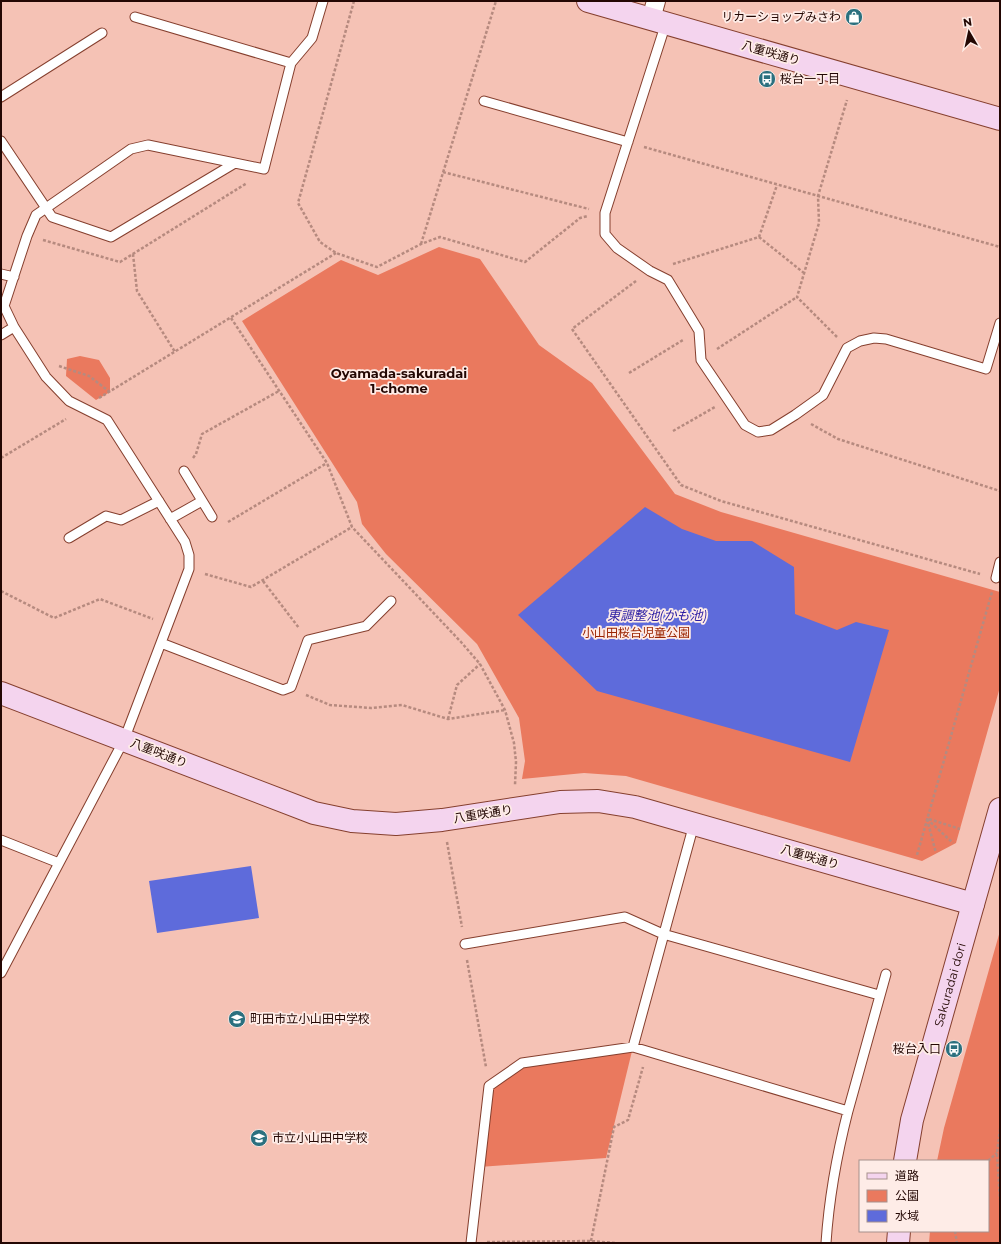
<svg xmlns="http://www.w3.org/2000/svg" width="1001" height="1244" viewBox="0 0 1001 1244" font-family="Montserrat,'Noto Sans JP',sans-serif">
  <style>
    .green { fill: #ea795e }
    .water { fill: #5e6bdb }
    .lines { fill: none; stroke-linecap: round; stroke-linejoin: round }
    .lane-casing { stroke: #853f2e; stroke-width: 11 }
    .street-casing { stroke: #853f2e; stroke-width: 20 }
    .secondary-casing { stroke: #853f2e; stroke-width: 24 }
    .path { stroke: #b68a7f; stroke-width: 2.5; stroke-dasharray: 3 2; stroke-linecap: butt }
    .lane { stroke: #fff; stroke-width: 9 }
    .street { stroke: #fff; stroke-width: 18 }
    .secondary { stroke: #f4d4ee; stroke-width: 22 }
    .labels { text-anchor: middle; stroke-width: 3.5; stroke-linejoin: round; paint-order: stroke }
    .poi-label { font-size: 12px; fill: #230703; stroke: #feece7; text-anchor: start }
    .street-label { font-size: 12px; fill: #230703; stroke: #feece7 }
    .park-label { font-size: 12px; fill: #9a2301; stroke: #feece7 }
    .neighbourhood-label { font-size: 13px; font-weight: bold; fill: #230703; stroke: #feece7 }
    .water-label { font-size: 13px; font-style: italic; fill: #2a1ca3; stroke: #feece7 }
  </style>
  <rect width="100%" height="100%" fill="#f5c2b5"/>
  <path class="green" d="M439,247L480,259L539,345L592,383L675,494L721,512L1000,592V687L956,843L922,861L626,776L584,773L522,779L525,761L519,718L477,644L386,554L362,524L357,502L242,321L341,260L378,275Z
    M80,356L99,360L110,378V392L96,400L66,376L67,359Z
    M1000,931V1243H929L930,1231H988V1161H937L944,1128Z
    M633,1047L606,1158L479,1167L489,1086L522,1063Z"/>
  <path class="water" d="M645,507L682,529L716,541H752L794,567L795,614L837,630L856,622L889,630L850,762L597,691L518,615Z
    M251,866L259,918L157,933L149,881Z"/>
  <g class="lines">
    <defs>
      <path id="lane" d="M135,17L291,63
        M666,23L605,213V234L617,248L650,271L668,280L699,331L701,360L745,425L758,432L771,430L795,415L823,395L847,348L860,341L874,338L886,339L986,369L1000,323
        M1,97L102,33
        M484,101L628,142
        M1,141L52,217L111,237L235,163
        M1,274L14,277
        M1,335L14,327
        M184,471L212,517
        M170,519L202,501
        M69,538L106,516L121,520L159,501
        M996,578L1000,562
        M161,643L283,690L291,687L308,640L366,626L391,601
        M1,840L59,863
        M465,944L625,917L663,934L879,995
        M1,973L124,740L189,569V555L185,542L107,420L69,401L46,377L14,327L4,306L27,236L36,215L131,149L148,145L264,169L291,63L312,38L323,1
        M633,1047L694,824
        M848,1111L886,974
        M471,1243L489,1086L522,1063L633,1047L848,1111C837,1154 829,1198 826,1243"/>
      <path id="street" d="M651,19L656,1"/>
      <g id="secondary">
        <path d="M588,1L1000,119"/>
        <path d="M1,693L314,813L352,821L396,824L442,820L560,802L598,801L635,807L973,904"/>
        <path id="s1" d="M905,1161L912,1120L1000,809"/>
        <path d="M898,1243L899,1231"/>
      </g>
    </defs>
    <use href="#lane" class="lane-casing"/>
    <use href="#street" class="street-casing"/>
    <use href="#secondary" class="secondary-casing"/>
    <path class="path" d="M354,1L298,203L320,242L336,253L377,267L421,244L440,237L525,262L580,218L588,216
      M644,147L1000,247
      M443,172L589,209
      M759,237L804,273
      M43,240L120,262L247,183
      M421,244L496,1
      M133,254L137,291L175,352
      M673,264L759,237L777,185
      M636,281L572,329L681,485L721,501L980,574
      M231,318L327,463L352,527L461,642L480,664L505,710L514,743L516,762L515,785
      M837,337L797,297L819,223L818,196L847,100
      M717,349L797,297
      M59,366L89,376L110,392
      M629,373L683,340
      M99,398L336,253
      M811,424L838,439L1000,491
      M673,431L715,407
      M1,458L66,419
      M193,458L196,454L202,434L279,391
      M228,522L327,463
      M205,574L251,587L352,527
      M263,581L299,628
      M1,591L54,618L100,599L153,619
      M306,695L330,705L371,708L402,705L448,719L505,710
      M448,719L457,685L480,664
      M927,819L953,843
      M927,819L936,853
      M929,819L960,829
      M447,842L462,927
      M917,855L992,592
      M467,960L486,1067
      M1000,1129L997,1153L1000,1200
      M988,1161L997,1153
      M955,1231L957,1243
      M591,1241L614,1127L628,1120L643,1067
      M487,1242L591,1241L615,1243"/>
    <use href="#lane" class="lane"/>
    <use href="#street" class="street"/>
    <use href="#secondary" class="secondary"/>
  </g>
  <defs>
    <symbol id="shop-disc" viewBox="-11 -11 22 22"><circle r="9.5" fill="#2b707f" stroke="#feece7"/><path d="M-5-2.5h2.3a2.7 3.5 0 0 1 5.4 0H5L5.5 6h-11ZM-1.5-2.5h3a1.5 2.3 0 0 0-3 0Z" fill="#fff"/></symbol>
    <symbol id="bus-disc" viewBox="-11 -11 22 22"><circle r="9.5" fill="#2b707f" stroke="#feece7"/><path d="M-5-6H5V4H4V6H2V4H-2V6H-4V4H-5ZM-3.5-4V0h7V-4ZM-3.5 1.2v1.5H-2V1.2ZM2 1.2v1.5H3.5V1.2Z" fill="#fff"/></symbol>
    <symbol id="school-disc" viewBox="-11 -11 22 22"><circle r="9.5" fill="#2b707f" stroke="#feece7"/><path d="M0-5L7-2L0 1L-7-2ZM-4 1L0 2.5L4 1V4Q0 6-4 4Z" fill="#fff"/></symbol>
  </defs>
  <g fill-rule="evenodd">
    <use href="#shop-disc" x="844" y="7" width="20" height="20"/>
    <use href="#bus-disc" x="757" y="69" width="20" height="20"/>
    <use href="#school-disc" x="227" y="1009" width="20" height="20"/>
    <use href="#bus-disc" x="944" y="1039" width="20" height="20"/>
    <use href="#school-disc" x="249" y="1128" width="20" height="20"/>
  </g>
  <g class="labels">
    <g class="poi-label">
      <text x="841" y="21" text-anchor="end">リカーショップみさわ</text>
      <text x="780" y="83">桜台一丁目</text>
      <text x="250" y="1023">町田市立小山田中学校</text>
      <text x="941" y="1053" text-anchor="end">桜台入口</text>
      <text x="272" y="1142">市立小山田中学校</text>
    </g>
    <g class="street-label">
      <text transform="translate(771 53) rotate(16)" y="4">八重咲通り</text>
      <text transform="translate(159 753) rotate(21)" y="4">八重咲通り</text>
      <text transform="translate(483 814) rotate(-9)" y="4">八重咲通り</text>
      <text transform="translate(810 857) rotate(16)" y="4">八重咲通り</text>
      <text dy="4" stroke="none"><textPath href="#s1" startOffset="182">Sakuradai dori</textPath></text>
    </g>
    <g class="park-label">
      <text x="636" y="637">小山田桜台児童公園</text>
    </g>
    <g class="neighbourhood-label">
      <text x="399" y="378">Oyamada-sakuradai<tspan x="399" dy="15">1-chome</tspan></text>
    </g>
    <g class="water-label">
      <text x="657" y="620">東調整池(かも池)</text>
    </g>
  </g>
  <rect width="1001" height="1244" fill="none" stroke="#230703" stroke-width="4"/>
  <rect x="859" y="1160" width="130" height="72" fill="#feece7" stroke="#a6908c"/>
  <rect x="867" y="1173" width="20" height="6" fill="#f4d4ee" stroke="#a6908c"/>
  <text x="895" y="1180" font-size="12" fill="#230703">道路</text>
  <rect x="867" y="1190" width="20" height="12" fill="#ea795e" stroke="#a6908c"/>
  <text x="895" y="1200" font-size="12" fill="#230703">公園</text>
  <rect x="867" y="1210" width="20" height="12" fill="#5e6bdb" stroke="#a6908c"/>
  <text x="895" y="1220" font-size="12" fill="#230703">水域</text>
  <g transform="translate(969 32) rotate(351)" stroke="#feece7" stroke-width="3" paint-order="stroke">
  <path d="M0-3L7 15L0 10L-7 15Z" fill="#230703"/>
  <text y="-6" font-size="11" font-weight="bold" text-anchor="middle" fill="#230703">N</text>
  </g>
</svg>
